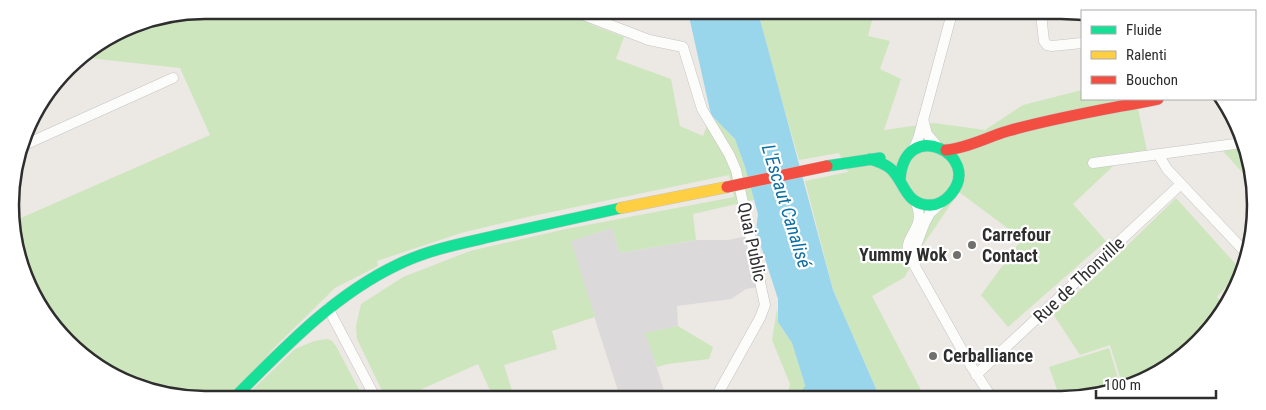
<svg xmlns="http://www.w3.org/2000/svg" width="1266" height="410" viewBox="0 0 1266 410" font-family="'Roboto Condensed',sans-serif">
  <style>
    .industrial { fill: #dcd9db }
    .green { fill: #cee6be }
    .water { fill: #99d6ec }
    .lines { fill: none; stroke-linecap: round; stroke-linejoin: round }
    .stream { stroke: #99d6ec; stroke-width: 2.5 }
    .street-casing { stroke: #c5c4c5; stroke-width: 11 }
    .fast-casing { stroke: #c6c5c4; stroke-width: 12 }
    .slow-casing { stroke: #c6c5c4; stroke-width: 12 }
    .jam-casing { stroke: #c6c5c4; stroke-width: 12 }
    .street { stroke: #fcfcfb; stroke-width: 10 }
    .fast { stroke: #16e098; stroke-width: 11 }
    .slow { stroke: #ffcf43; stroke-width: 11 }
    .jam { stroke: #f24e42; stroke-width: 11 }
    .jam-bridge-casing { stroke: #c6c5c4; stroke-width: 12; stroke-linecap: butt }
    .jam-bridge { stroke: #f24e42; stroke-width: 11 }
    .poi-dot { fill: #706f6e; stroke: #fff; stroke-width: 2 }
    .labels { text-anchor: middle; stroke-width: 4.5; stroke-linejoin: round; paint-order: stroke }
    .poi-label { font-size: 18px; font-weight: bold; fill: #2e2e2e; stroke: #fff; text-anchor: start }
    .street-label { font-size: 18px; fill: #2e2e2e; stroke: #fff }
    .water-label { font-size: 19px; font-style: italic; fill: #0d6fa3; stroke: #fff }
    .rim { fill: none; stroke: #2e2e2e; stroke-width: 2.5 }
  </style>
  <rect width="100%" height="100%" fill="#ece8e4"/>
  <path class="industrial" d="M612,228L620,253L696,240H728L747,236L758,287L746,289L731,299L677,306L678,326L646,333L666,397H620L570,241Z"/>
  <path class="green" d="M205,10L594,12L590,24L624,37L616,59L671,79L680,126L703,136L711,115L735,139L745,167L754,200L693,214L696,240L620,253L612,228L571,241L595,317L552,331L557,349L504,365L514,397H493L478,364L404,397H385L357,339L356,326L361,304L403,277L470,251L566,229L734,197L729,175L523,218L461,233L377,261L378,266L335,288L275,347L232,396H167L97,367L43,314L17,255L14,221L210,135L180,68L79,57L131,25Z
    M758,12L874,13L868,36L890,41L880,69L901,79L884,130L934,123L985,130L1023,105L1082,90V99H1136L1147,151L1126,154L1073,204L1106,241L1008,327L981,295L1022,239L959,192L915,257L905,277L872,296L925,398H880L833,290L805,181L848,172L839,153L799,160L779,91Z
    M1244,148L1252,167V179L1250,181L1223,151Z
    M1176,198L1241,270L1217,297L1226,307L1199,343L1148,380L1123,387L1110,345L1080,355L1053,314L1097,275Z
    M777,309L778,322L792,343L809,398H787L790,384L772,340Z
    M678,326L713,347L709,359L668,364L657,367L645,333Z
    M326,339L331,340L336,346L363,397L246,396L295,349L314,341Z
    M1109,348L1121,388L1087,398H1060L1049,367Z"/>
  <path class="water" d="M688,12H758L833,290L880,398H809L792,343L778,322V299L756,231L758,214L745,167L735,139L711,115Z"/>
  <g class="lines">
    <path class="stream" d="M798,398L806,387"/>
    <defs>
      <path id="street" d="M576,12L649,40L683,47L702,109L729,154L736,170L765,305L760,318L716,397
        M1041,14L1044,41L1047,45L1052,46L1082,43
        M923,119L927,134L937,146
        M22,146L173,78
        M913,150L918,139L952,13
        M1158,154L1167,169L1248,255
        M1093,163L1242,143
        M915,201C928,229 904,233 908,254L971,366L992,398
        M915,263L914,251L925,222L930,213L940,204
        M328,308L375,397
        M976,375L1181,184"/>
      <path id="fast" d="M870,159C877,161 885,164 891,169C904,181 905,203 927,205C937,206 945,201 951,194C984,155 903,115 900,181
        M827,166L880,158
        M236,396C285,347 334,295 397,265C429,249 464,243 498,235C539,226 580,217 621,208"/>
      <path id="slow" d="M621,208L727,187"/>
      <path id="jam" d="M946,150C968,148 987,137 1008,131C1057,117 1108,109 1158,99"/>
    </defs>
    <use href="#street" class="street-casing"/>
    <use href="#fast" class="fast-casing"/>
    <use href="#slow" class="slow-casing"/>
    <use href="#jam" class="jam-casing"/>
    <use href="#street" class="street"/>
    <use href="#fast" class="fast"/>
    <use href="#slow" class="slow"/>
    <use href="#jam" class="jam"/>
    <defs>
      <path id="jam-bridge" d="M727,187L827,166"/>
    </defs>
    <use href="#jam-bridge" class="jam-bridge-casing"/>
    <use href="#jam-bridge" class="jam-bridge"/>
  </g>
  <g class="poi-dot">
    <circle cx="972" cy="245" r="5"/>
    <circle cx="957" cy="255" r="5"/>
    <circle cx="933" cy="356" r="5"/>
  </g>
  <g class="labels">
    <g class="poi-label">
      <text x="982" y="241">Carrefour<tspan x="982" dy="21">Contact</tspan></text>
      <text x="947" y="261" text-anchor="end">Yummy Wok</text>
      <text x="943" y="362">Cerballiance</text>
    </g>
    <g class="street-label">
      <text transform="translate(752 242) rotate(78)" y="6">Quai Public</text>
      <text transform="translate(1079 280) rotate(-43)" y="6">Rue de Thonville</text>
    </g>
    <g class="water-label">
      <text transform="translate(787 206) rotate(73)" y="7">L'Escaut Canalisé</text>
    </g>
  </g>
  <path d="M0 0H1266V410H0ZM205 19H1061A186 186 0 0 1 1247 205V205A186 186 0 0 1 1061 391H205A186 186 0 0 1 19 205V205A186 186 0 0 1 205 19Z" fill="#fff" fill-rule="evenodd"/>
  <path class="rim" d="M205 19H1061A186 186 0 0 1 1247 205V205A186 186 0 0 1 1061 391H205A186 186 0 0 1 19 205V205A186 186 0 0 1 205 19Z"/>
  <rect x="1081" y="10" width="175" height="90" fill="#ffffff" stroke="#ababab"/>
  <rect x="1091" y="26" width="25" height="8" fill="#16e098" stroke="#ababab"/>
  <text x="1126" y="35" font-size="15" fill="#2e2e2e">Fluide</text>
  <rect x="1091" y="51" width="25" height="8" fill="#ffcf43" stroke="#ababab"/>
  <text x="1126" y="60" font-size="15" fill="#2e2e2e">Ralenti</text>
  <rect x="1091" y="76" width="25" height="8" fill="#f24e42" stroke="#ababab"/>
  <text x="1126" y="85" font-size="15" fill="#2e2e2e">Bouchon</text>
  <path d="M1096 390v8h120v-8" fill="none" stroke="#2e2e2e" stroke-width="2.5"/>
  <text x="1104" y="390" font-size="15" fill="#2e2e2e" stroke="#ffffff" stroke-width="4" paint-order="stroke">100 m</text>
</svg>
